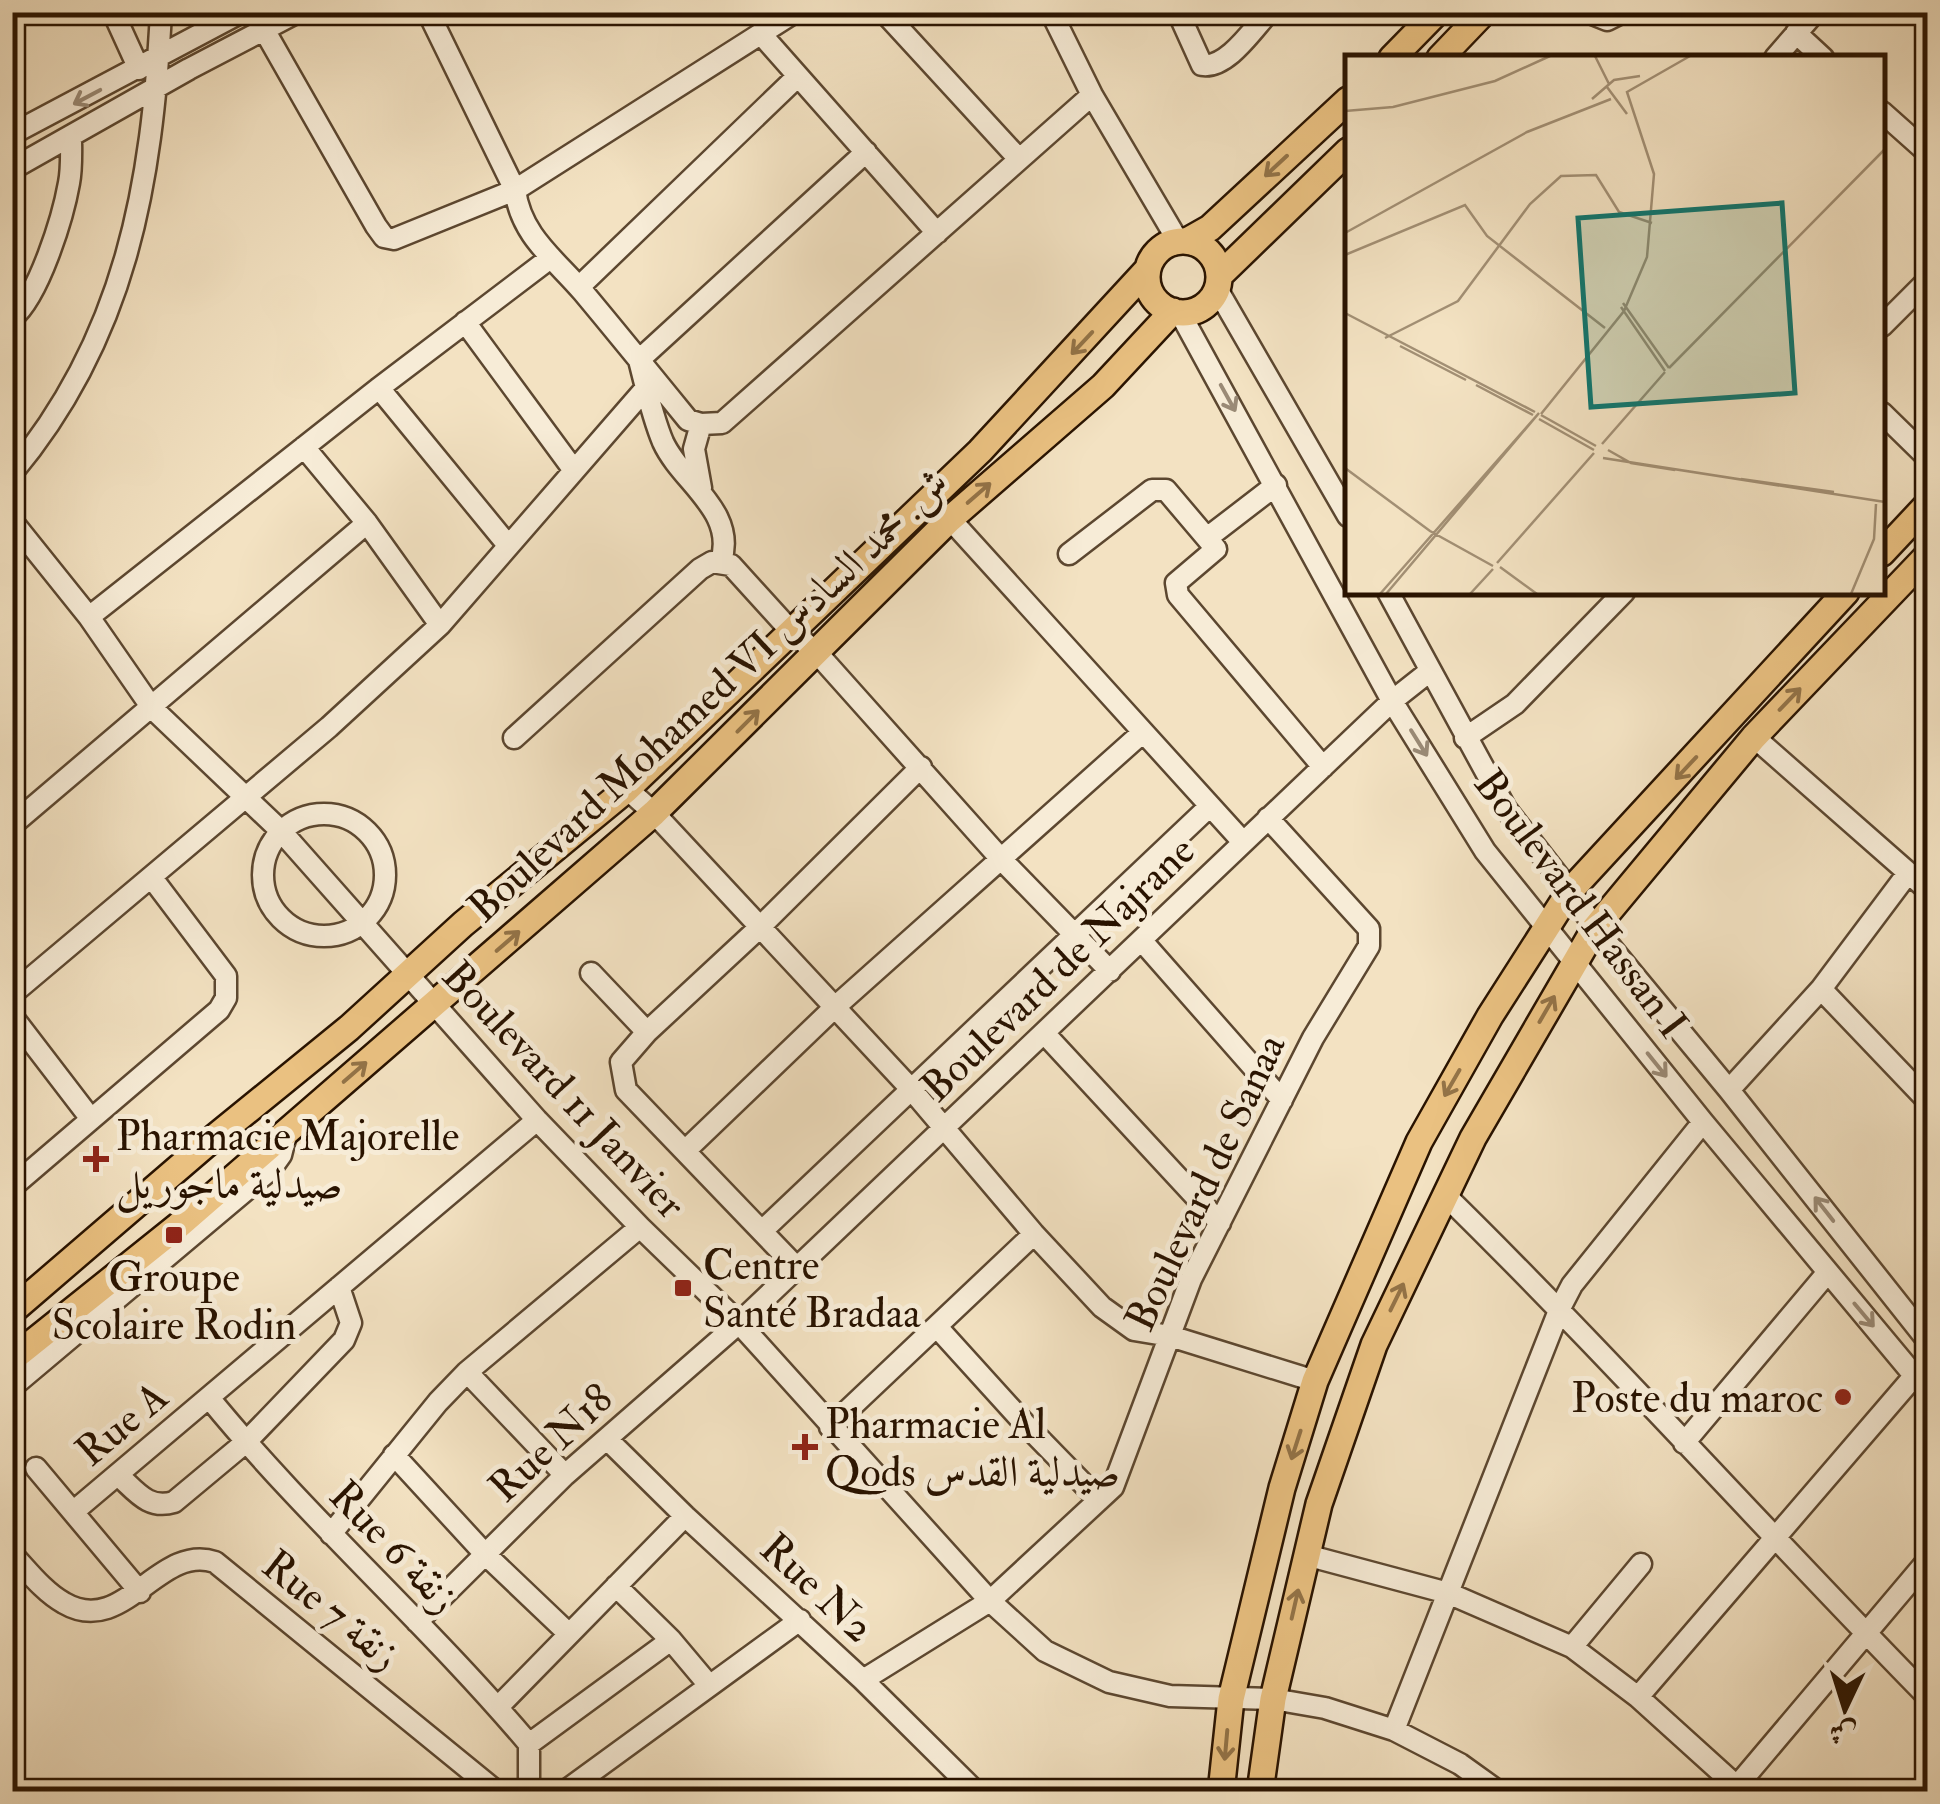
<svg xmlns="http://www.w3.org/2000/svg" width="1940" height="1804" viewBox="0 0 1940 1804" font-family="'IM FELL Double Pica',Amiri,serif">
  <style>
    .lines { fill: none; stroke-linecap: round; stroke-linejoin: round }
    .minor-casing { stroke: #5c4730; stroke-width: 25 }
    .major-casing { stroke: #291300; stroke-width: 30 }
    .minor { stroke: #f7ecd7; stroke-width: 20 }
    .major { stroke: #eac181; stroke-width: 25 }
    .oneway { stroke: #9a8a76 }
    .oneway2 { stroke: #937347 }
    .poi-dot { fill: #8f2418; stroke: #f7ecd7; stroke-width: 4 }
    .labels { text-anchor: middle; stroke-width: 10; stroke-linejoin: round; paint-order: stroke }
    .street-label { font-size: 42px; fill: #291300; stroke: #f7ecd7 }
    .poi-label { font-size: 42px; fill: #291300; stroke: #f7ecd7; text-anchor: start }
    .inset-road { fill: none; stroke: #a28f74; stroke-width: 2.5 }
    .view { fill: #0f766e; fill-opacity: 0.15; stroke: #0f766e; stroke-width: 5 }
    .inset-edge { fill: none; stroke: #291300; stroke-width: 5 }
  </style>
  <rect width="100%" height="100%" fill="#f3e2c2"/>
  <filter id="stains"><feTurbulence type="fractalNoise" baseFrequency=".002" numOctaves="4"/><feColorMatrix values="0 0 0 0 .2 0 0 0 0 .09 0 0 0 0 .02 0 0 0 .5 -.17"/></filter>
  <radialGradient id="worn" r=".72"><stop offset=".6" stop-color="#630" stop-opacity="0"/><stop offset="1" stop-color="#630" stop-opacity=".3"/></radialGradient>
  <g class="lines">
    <defs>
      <path id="minor" d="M113,12L139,69
        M254,12L376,226L384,237L394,239L515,190L428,12
        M795,12L515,190C521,236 555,259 583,292C618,334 653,377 688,420L701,424L722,423L1092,95
        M884,12L1019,159
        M1051,12L1092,95L1178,241
        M1178,12L1202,65C1227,69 1253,29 1269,12
        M1587,12L1607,20L1623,12
        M1796,33L1823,58
        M761,34L937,233
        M1775,58L1815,12
        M1882,112L1928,153
        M12,134L242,12
        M12,169L189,69L298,12
        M579,287L798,76
        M1217,289L1348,516
        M1180,313L1392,701L1485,851L1703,1122L1928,1392
        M12,318C39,296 63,217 69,183C72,168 71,151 71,136
        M465,322L573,469
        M1882,326L1928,280
        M379,388L507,544
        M1882,413L1928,458
        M701,424L694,449L701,488
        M304,447L367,523L440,625
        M12,473C126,337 152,184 161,12
        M950,519L1243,842
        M12,521L89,617L152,708L280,830L537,1120L640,1227L739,1323L990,1601L1045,1651L1109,1682L1170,1696L1273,1699L1325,1708L1394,1730L1460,1764L1499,1792
        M1207,538L1276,485
        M1069,554L1152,490H1166L1216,549L1176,583L1178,595L1323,767
        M721,561C737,511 681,482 663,442C652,416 646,387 639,360L866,152
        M1388,592L1506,809L1570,891L1595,928L1729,1090L1928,1341
        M89,617L379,388L549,259
        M1754,737L1928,890
        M514,738L700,569L712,562L731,565L790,630L817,653L1001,859L1110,971
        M1465,738L1515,704L1624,592
        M627,789L654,813L911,1089L1034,1234L1102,1307L1134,1330L1170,1336L1315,1381
        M263 875a61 61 0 1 1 122 0a61 61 0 1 1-122 0Z
        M12,825L367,523
        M1142,941L1282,1100
        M591,973L647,1032
        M1821,989L1928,1101
        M12,994L329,727L440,625L646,388
        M12,1016L91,1119
        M1044,1033L1220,1223
        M1729,1090L1821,989L1908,873
        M686,1150L835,1007L1142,733
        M12,1187L219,1010L226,998V976L152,878
        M1445,1195C1611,1358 1765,1531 1928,1697
        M762,1231L1209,807
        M796,1267L626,1090L621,1062L647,1032L759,928L921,767
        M937,1327L1025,1424L1099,1500
        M467,1372L565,1475
        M12,1387L271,1169L281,1155L287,1131
        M210,1399C309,1520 428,1624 529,1744
        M830,1427L1034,1234
        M607,1439L685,1516L863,1680L976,1792
        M1684,1443L1828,1272
        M394,1455L485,1554L569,1634
        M36,1468L140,1592
        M118,1475C136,1491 148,1510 174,1502L246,1442L344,1340L351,1323L339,1287
        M73,1512L537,1120
        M331,1534L438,1402L467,1372L640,1227
        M12,1554C28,1571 44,1592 64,1603C124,1638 158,1543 215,1562L497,1792
        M1306,1555L1448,1593L1572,1647L1638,1697L1743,1792
        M616,1586L671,1640L708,1684
        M417,1622L565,1475L739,1323L1392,701L1430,671
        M1572,1647L1641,1564
        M863,1680L990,1601L1113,1487L1191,1279L1313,1038L1369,946V929L1268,818
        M1638,1697L1928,1360
        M498,1707L685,1516
        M1394,1730L1560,1308L1572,1285L1703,1122
        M529,1744L671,1640
        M529,1744V1792
        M564,1792L800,1620
        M1732,1792L1928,1560"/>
      <path id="major" d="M1392,58L1437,12
        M1440,58L1484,12
        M1187,241L1210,228L1348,100
        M1147 277a36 36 0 1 1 72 0a36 36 0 1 1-72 0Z
        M1219,276L1348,151
        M1882,553L1928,504
        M12,1311L204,1146L349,1028L463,924L627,789L980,451L1147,270
        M12,1359L178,1226L654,813L950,519L1103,386L1173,311
        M1221,1792L1231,1699L1282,1488L1315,1381L1419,1142L1490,1016L1570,891L1846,592
        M1260,1792L1273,1699L1319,1504L1374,1345L1473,1138L1595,928L1754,737L1928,555"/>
    </defs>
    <use href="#minor" class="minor-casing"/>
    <use href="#major" class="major-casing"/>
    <use href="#minor" class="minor"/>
    <use href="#major" class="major"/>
  </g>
  <defs><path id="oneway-shaft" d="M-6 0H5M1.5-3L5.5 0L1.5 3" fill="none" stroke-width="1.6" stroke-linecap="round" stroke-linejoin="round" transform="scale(2.5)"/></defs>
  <g class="oneway">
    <use href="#oneway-shaft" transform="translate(87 97) rotate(152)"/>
    <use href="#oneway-shaft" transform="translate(1228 398) rotate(61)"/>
    <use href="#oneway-shaft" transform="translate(1419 743) rotate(58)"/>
    <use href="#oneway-shaft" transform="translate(1657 1065) rotate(51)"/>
    <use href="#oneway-shaft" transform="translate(1824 1209) rotate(-128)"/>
    <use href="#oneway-shaft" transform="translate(1864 1315) rotate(50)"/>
  </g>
  <g class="oneway2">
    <use href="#oneway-shaft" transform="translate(1276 166) rotate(137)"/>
    <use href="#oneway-shaft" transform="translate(1082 343) rotate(133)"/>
    <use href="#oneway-shaft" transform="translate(979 493) rotate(-41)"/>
    <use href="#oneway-shaft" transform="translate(1790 699) rotate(-46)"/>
    <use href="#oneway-shaft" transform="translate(748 721) rotate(-45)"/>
    <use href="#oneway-shaft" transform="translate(1686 768) rotate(133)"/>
    <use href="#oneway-shaft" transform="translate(508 941) rotate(-41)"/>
    <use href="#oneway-shaft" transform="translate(1547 1009) rotate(-60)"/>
    <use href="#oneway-shaft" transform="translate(355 1072) rotate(-41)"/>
    <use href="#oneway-shaft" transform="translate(1452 1083) rotate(120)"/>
    <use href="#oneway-shaft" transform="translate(1397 1297) rotate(-64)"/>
    <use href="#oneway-shaft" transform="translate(1296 1445) rotate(108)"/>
    <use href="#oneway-shaft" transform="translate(1295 1604) rotate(-77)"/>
    <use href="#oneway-shaft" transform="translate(1226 1745) rotate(95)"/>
  </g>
  <g class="poi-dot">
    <path d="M91 1144h10v10h10v10h-10v10h-10v-10h-10v-10h10z"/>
    <rect x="164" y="1225" width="20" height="20" rx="5"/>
    <rect x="673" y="1278" width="20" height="20" rx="5"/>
    <circle cx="1843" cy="1397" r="10"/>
    <path d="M800 1432h10v10h10v10h-10v10h-10v-10h-10v-10h10z"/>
  </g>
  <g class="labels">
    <g class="street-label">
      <text transform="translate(708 695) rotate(-43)" y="15">Boulevard Mohamed VI ش. محمد السادس</text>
      <text transform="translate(1582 903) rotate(53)" y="15">Boulevard Hassan I</text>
      <text transform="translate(1057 968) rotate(-44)" y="15">Boulevard de Najrane</text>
      <text transform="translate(565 1089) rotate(47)" y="15">Boulevard 11 Janvier</text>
      <text transform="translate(1204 1182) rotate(-65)" y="15">Boulevard de Sanaa</text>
      <text transform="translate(121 1423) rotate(-40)" y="15">Rue A</text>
      <text transform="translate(550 1442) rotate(-43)" y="15">Rue N18</text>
      <text transform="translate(395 1546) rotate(46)" y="15">Rue 6 زنقة</text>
      <text transform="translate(818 1587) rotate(43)" y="15">Rue N2</text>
      <text transform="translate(332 1609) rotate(39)" y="15">Rue 7 زنقة</text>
    </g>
    <g class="poi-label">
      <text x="116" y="1150">Pharmacie Majorelle<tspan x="116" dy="48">صيدلية ماجوريل</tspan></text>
      <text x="703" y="1279">Centre<tspan x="703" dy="48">Santé Bradaa</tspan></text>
      <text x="174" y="1291" text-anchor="middle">Groupe<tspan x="174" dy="48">Scolaire Rodin</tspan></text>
      <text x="1823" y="1412" text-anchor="end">Poste du maroc</text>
      <text x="825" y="1438">Pharmacie Al<tspan x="825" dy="48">Qods صيدلية القدس</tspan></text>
    </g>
  </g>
  <g transform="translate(1345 55)">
    <rect width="540" height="540" fill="#f3e2c2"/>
    <path class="inset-road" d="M250,1L264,29M262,32L282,59M247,44L269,25L295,21M0,56L48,52L150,26L205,1M0,178L182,77L266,44M0,200L120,150L142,181L260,273M278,248L324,313M276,252L320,316M0,258L190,357M40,283L113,246L185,149L216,121L251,120L274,157L307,168M55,291L121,325M324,313L540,94M131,330L188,360M196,359L279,256L302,202L309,119L282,37L345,1M196,360L251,391M194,364L249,395M257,389L320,317M263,395L286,408L330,415M258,403L540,447M0,413L85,476L148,511M396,424L489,437M152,508L249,398M155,512L192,539M35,539L194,358L41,539M125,539L148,514M506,539L529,484L531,449"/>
    <path class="view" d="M437,148L450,338L246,352L233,163Z"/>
    <rect width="540" height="540" class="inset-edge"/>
  </g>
  <rect width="1940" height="1804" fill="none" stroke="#f3e2c2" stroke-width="50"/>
  <rect x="15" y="15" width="1910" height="1774" fill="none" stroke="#291300" stroke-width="5"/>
  <rect x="25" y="25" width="1890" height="1754" fill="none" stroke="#291300" stroke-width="2.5"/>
  <g transform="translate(1845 1709) rotate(184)" stroke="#f7ecd7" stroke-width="8" paint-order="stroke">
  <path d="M0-8L18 38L0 25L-18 38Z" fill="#291300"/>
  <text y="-15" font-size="28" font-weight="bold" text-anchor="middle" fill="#291300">ش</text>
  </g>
  <rect width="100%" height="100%" filter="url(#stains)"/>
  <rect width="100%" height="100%" fill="url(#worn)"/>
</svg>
